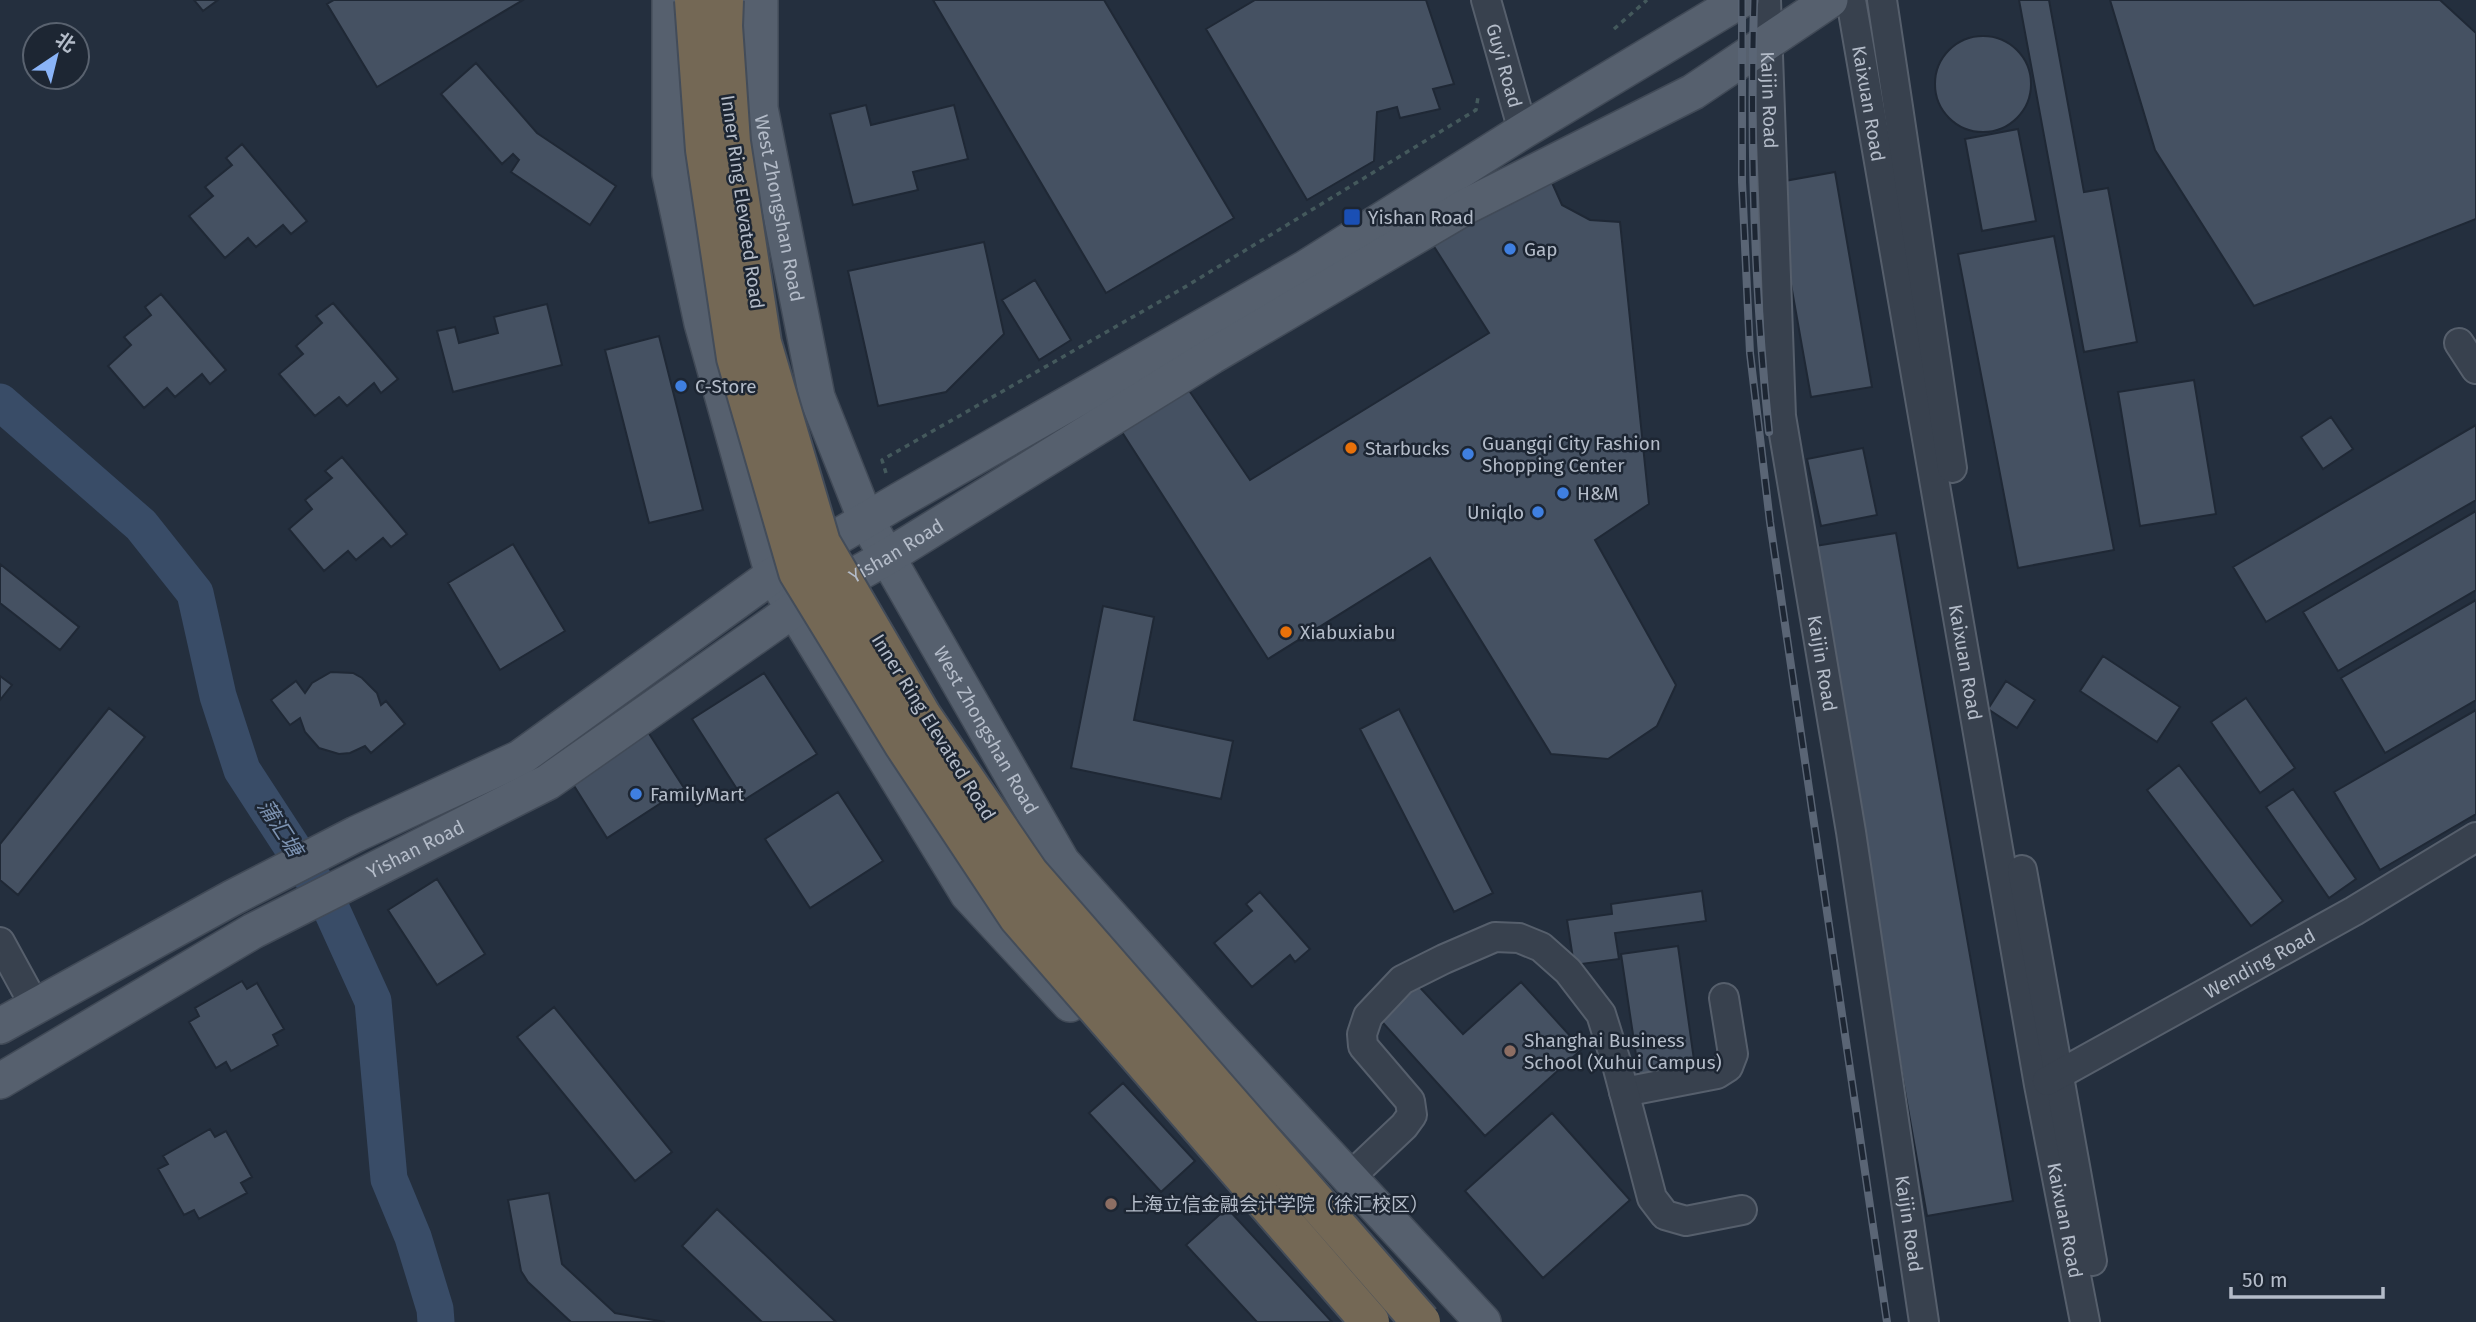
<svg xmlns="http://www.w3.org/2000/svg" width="2476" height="1322" viewBox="0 0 2476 1322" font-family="'Fira Sans','Noto Sans SC',sans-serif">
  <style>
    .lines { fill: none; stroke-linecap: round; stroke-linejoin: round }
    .river { stroke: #394c67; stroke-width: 37 }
    .building { fill: #455162; stroke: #1f2835; stroke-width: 2 }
    .minor-casing { stroke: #565f6c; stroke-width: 32 }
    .major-casing { stroke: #414a57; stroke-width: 38 }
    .path { stroke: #44595c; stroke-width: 3.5; stroke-dasharray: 5 5; stroke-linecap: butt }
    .minor { stroke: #38414e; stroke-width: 28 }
    .major { stroke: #56606e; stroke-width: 35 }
    .rail-casing { stroke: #5a6575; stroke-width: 8 }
    .rail { stroke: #1d2633; stroke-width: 5; stroke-dasharray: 16; stroke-linecap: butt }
    .highway-bridge-casing { stroke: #434c59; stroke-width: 42; stroke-linecap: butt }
    .highway-bridge { stroke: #746855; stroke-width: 38 }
    .transit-dot { fill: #1a4fb4; stroke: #1d2633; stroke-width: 2.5 }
    .shop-dot { fill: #3f7fe0; stroke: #1d2633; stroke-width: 2.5 }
    .food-dot { fill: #e8710a; stroke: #1d2633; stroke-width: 2.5 }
    .education-dot { fill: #8d6e63; stroke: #1d2633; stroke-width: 2.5 }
    .labels { text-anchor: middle; stroke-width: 5; stroke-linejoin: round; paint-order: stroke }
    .street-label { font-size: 19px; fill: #b4bcc9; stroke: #1d2633 }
    .poi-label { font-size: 19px; fill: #b4bcc9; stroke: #1d2633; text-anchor: start }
    .water-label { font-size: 21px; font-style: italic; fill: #7c92b1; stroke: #1d2633 }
  </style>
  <rect width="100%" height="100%" fill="#242f3e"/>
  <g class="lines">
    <path class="river" d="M0,402L141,525L195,593L218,696L242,770L328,902L373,1001L389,1179L413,1237L435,1309L436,1322"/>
  </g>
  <path class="building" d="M194,0H218L203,11Z
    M334,0H523L377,87L327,4Z
    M933,0H1104L1234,218L1106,293Z
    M1255,0H1426L1454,84L1433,89L1440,109L1400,118L1397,107L1377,112L1374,161L1307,200L1206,29Z
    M2019,0H2049L2084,192L2108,188L2137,342L2084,352Z
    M2110,0H2440L2476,33V219L2254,306L2155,150Z
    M1935 84a48 48 0 1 1 96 0a48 48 0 1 1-96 0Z
    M476,63L537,133L616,186L590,225L511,172L519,160L513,154L502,164L441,94Z
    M866,105L871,125L954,105L968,159L913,172L918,190L853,205L830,114Z
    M2018,129L2036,221L1982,231L1965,139Z
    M242,144L307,221L291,234L283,225L256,247L248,238L225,258L189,216L213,196L205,187L232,165L226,158Z
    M1835,172L1872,387L1811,397L1773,183Z
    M1549,176L1562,205L1590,220L1620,222L1649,504L1595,540L1676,685L1657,726L1608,759L1551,754L1430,558L1268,659L1120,429L1188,389L1250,480L1489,333L1433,245Z
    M2054,236L2114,550L2018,568L1958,254Z
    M984,242L1004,334L946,392L878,406L848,271Z
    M1035,280L1071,340L1039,360L1002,300Z
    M161,294L226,370L210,384L202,374L175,397L167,388L144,408L108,366L131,345L124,337L151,315L145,307Z
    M333,303L398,379L381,393L374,383L347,406L339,397L315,416L279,374L303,354L296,346L322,323L316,316Z
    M547,304L562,365L453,392L437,331L455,327L459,343L498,333L494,317Z
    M659,336L703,510L649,523L605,350Z
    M2194,380L2216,514L2140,526L2118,392Z
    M2331,417L2353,449L2323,469L2301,437Z
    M2476,425V500L2266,622L2233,567Z
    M1863,448L1877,515L1821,526L1807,459Z
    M342,457L407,534L391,547L383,538L356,560L348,551L324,571L289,529L312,509L305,500L332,478L325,471Z
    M2476,511V590L2338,671L2303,612Z
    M1896,533L2013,1201L1927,1216L1809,547Z
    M513,544L565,631L500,670L448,583Z
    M0,564L79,627L60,650L0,603Z
    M2476,600V700L2385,753L2341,678Z
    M1103,606L1154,617L1134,720L1233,741L1221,799L1071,768Z
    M2103,656L2180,707L2157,742L2080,691Z
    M331,672L353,673L362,678L377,693L381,705L386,701L405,724L371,753L365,746L350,753L339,754L319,748L305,732L300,718L290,725L271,700L296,681L305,693L312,683Z
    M764,673L817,754L744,800L692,719Z
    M0,676L12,685L0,700Z
    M2006,681L2035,700L2017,728L1988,709Z
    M2246,698L2295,768L2260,793L2211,722Z
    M109,708L145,737L18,895L0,880V844Z
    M1399,709L1493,893L1454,912L1360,729Z
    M2476,710V814L2380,870L2334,792Z
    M648,732L684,788L607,838L571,781Z
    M2179,765L2283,901L2251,926L2147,790Z
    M2293,789L2356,879L2329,898L2266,807Z
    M838,792L883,861L810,908L765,839Z
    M437,879L485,954L437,985L388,910Z
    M1702,891L1706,921L1615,933L1619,959L1574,965L1567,920L1612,914L1611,904Z
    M1260,892L1310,949L1295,962L1290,955L1252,987L1214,943L1252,911L1246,904Z
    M1678,946L1695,1067L1639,1075L1621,954Z
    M1413,980L1463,1034L1521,982L1582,1049L1485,1136L1375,1014Z
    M242,981L247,989L257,983L284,1029L273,1035L278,1045L231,1071L226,1062L216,1068L189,1022L199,1016L195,1008Z
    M554,1007L672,1152L635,1181L517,1037Z
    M1123,1083L1195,1161L1161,1192L1089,1113Z
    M1552,1113L1630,1200L1543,1278L1465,1191Z
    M210,1129L215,1137L226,1131L252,1177L241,1183L247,1193L199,1219L194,1210L184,1215L158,1169L168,1164L163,1156Z
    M549,1193L562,1264L615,1313L665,1322H571L528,1282L521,1271L508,1200Z
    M1227,1208L1332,1322H1257L1186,1245Z
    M717,1209L836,1322H762L682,1246Z"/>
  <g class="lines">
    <defs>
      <g id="minor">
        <path id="s1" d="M1486,0L1523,131"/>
        <path id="s2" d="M1766,0L1781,416L1851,832L1924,1322"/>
        <path id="s3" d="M1851,0L2039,1085L2085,1322"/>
        <path d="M1882,0L1952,468"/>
        <path d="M2459,343L2476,369"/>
        <path d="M2022,870L2092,1261"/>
        <path d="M0,942L35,1006"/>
        <path id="s4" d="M2047,1081L2354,911L2476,837"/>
        <path d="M1624,1092L1717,1074L1728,1067L1733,1054L1724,998"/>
        <path d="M1350,1177L1404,1126L1412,1115L1410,1101L1363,1046L1362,1034L1368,1016L1402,980L1444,959L1495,937L1519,938L1541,947L1568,971L1601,1014L1617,1065L1652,1198L1665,1215L1686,1221L1742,1210"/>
      </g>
      <g id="major">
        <path d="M670,0V174L702,323L773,575L968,894L1070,1004"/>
        <path id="s5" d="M760,0V108L817,397L866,520L1062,862L1208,1025L1483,1322"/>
        <path d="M0,1026L232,898L356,834L520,758L773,575L900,500L1304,269L1523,131L1741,0"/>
        <path id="s6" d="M0,1081L253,931L548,782L793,610L887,557L1212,356L1467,206L1693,92L1830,0"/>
      </g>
    </defs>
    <use href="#minor" class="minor-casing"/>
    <use href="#major" class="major-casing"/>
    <path class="path" d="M1614,29L1647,0
      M886,473L882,460L1180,290L1476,110L1478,97"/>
    <use href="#minor" class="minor"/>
    <use href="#major" class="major"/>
    <defs>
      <path id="rail" d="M1742,0V182L1750,353L1770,522L1887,1322
        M1754,0C1750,144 1754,288 1769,432"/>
    </defs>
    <use href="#rail" class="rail-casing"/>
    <use href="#rail" class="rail"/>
    <defs>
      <path id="highway-bridge" d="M694,0L705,150L736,358L798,572L904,745L1018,917L1370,1322
        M724,0L723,26L731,142L762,343L821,543L922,716L1029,873L1421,1322"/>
    </defs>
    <use href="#highway-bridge" class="highway-bridge-casing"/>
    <use href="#highway-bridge" class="highway-bridge"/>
  </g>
  <rect class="transit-dot" x="1343" y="208" width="18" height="18" rx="3.5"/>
  <g class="shop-dot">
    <circle cx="1510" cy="249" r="7"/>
    <circle cx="681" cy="386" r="7"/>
    <circle cx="1468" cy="454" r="7"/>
    <circle cx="1563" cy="493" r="7"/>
    <circle cx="1538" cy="512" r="7"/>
    <circle cx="636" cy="794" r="7"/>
  </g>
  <g class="food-dot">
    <circle cx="1351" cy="448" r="7"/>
    <circle cx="1286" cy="632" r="7"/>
  </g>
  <g class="education-dot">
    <circle cx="1510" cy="1051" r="7"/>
    <circle cx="1111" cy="1204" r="7"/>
  </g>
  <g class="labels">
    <g class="street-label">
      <text dy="7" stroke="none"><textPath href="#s1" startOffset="68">Guyi Road</textPath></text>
      <text dy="7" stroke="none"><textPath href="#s2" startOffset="100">Kaijin Road</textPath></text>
      <text dy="7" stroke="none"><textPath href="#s3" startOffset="105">Kaixuan Road</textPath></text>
      <text transform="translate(743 202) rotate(82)" y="7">Inner Ring Elevated Road</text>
      <text dy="7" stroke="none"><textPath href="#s5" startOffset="210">West Zhongshan Road</textPath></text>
      <text dy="7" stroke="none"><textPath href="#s6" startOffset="1043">Yishan Road</textPath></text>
      <text dy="7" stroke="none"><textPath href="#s3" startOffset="672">Kaixuan Road</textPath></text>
      <text dy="7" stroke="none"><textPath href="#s2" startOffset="667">Kaijin Road</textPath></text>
      <text transform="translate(934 727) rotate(58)" y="7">Inner Ring Elevated Road</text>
      <text dy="7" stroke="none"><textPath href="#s5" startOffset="777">West Zhongshan Road</textPath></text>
      <text dy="7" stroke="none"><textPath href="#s6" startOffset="476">Yishan Road</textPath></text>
      <text dy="7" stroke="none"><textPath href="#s4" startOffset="243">Wending Road</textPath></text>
      <text dy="7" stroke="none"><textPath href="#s3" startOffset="1239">Kaixuan Road</textPath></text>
      <text dy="7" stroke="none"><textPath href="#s2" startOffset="1234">Kaijin Road</textPath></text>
    </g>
    <g class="poi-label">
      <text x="1368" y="224">Yishan Road</text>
      <text x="1524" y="256">Gap</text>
      <text x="695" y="393">C-Store</text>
      <text x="1482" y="450">Guangqi City Fashion<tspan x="1482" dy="22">Shopping Center</tspan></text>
      <text x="1365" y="455">Starbucks</text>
      <text x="1577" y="500">H&amp;M</text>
      <text x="1524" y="519" text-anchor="end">Uniqlo</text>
      <text x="1300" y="639">Xiabuxiabu</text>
      <text x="650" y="801">FamilyMart</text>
      <text x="1524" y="1047">Shanghai Business<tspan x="1524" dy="22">School (Xuhui Campus)</tspan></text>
      <text x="1125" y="1211">上海立信金融会计学院（徐汇校区）</text>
    </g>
    <g class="water-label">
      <text transform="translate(280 828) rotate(57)" y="7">蒲汇塘</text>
    </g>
  </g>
  <g transform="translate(56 56) rotate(35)"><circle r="33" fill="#1d2633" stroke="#59626f" stroke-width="2"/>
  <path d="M0-5L12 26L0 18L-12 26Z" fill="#8ab4f8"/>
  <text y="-10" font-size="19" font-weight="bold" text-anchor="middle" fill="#b4bcc9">北</text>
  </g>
  <path d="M2231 1287v10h152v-10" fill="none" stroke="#b4bcc9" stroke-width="3.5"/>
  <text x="2242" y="1287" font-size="21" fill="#b4bcc9" stroke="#1d2633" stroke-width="5" paint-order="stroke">50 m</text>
</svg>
